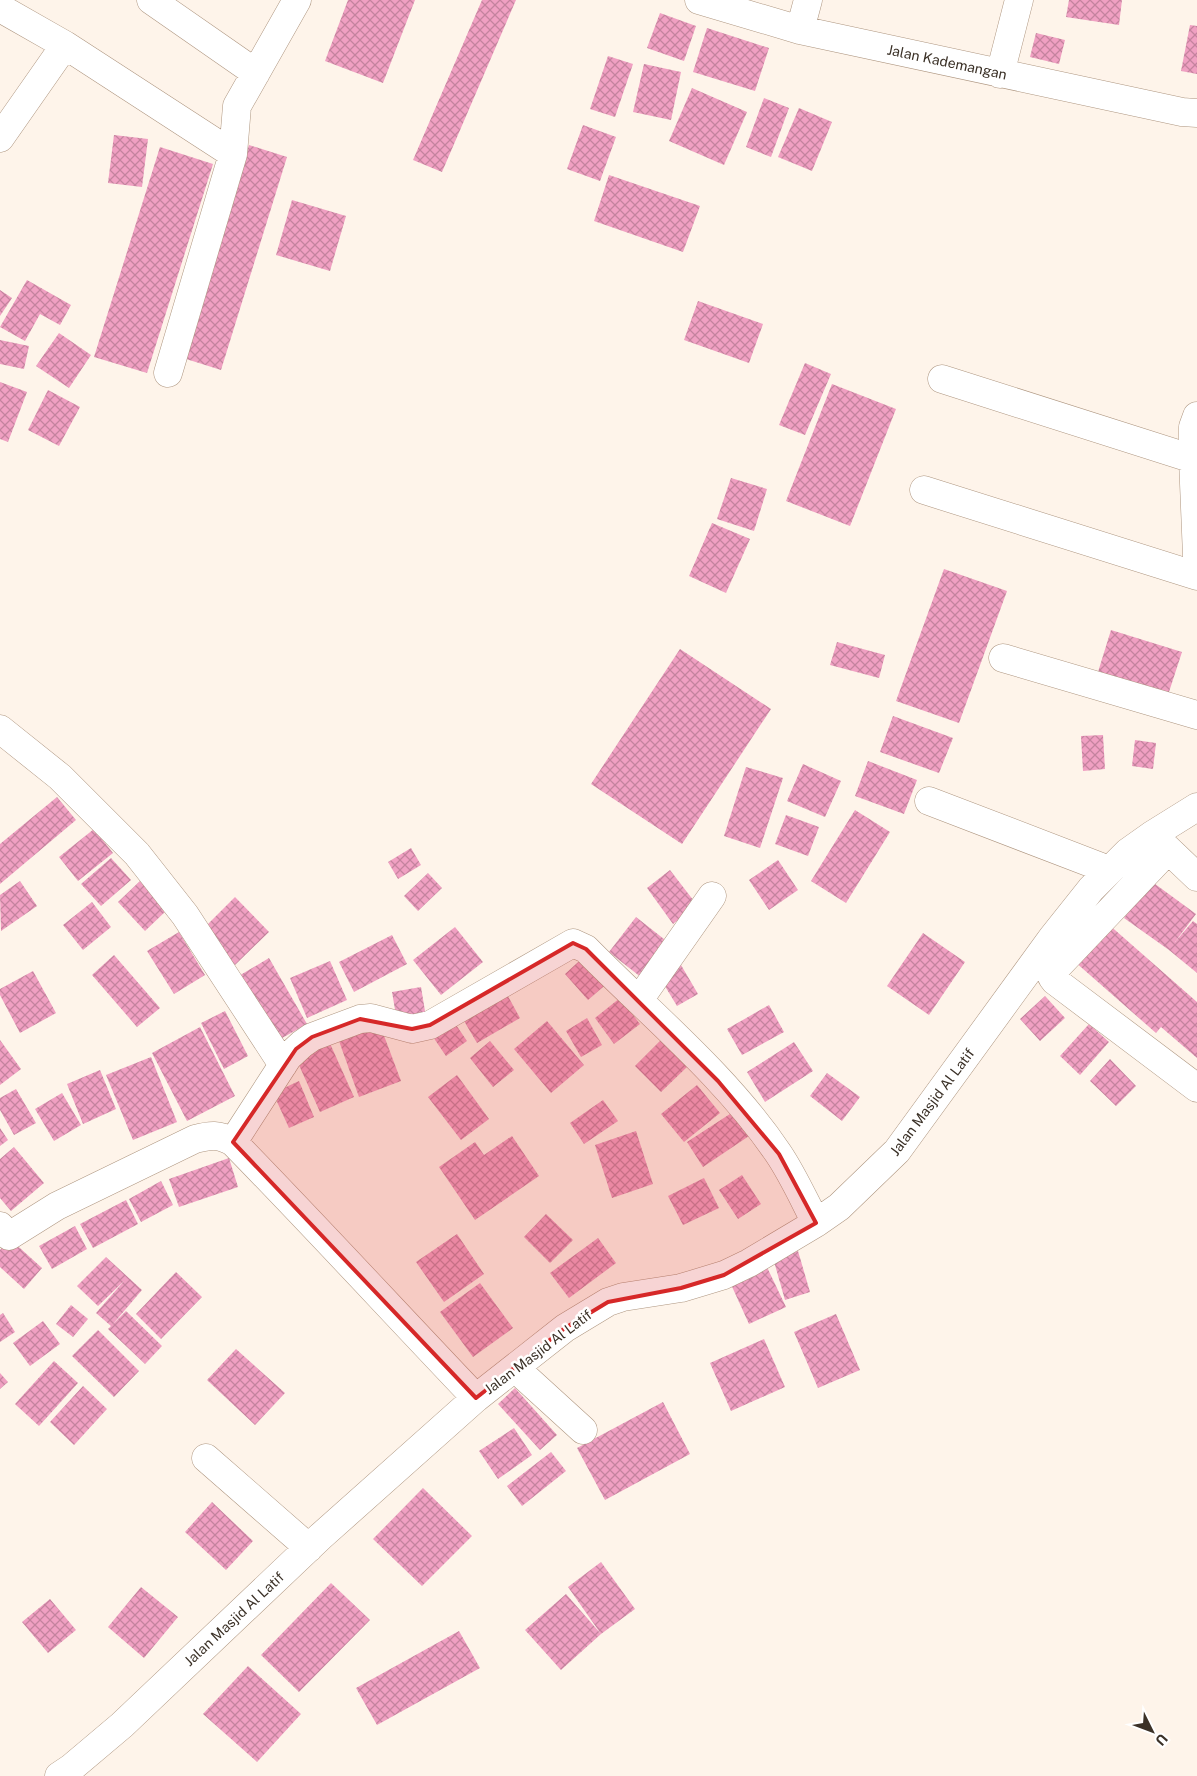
<svg xmlns="http://www.w3.org/2000/svg" width="1197" height="1776" viewBox="0 0 1197 1776" font-family="'Public Sans',sans-serif">
  <style>
    .building { fill: url(#building-cross-hatch) }
    .lines { fill: none; stroke-linecap: round; stroke-linejoin: round }
    .minor-casing { stroke: #ae9680; stroke-width: 29 }
    .minor { stroke: #fff; stroke-width: 28 }
    .marked { fill: #d62828; fill-opacity: 0.2; stroke: #d62828; stroke-width: 4; stroke-linejoin: round }
    .labels { text-anchor: middle; stroke-width: 5; stroke-linejoin: round; paint-order: stroke }
    .street-label { font-size: 14px; fill: #3b3127; stroke: #fff }
  </style>
  <defs>
    <pattern id="building-cross-hatch" width="8" height="8" patternUnits="userSpaceOnUse" patternTransform="scale(1.25)"><rect width="8" height="8" fill="#f0a0c2"/><path d="M0 0l8 8M0 8l8-8" fill="none" stroke="#c4839e"/></pattern>
  </defs>
  <rect width="100%" height="100%" fill="#fef4ea"/>
  <path class="building" d="M348,0H415L383,83L325,61Z
    M482,0H516L442,172L413,160Z
    M1069,0H1122L1119,25L1066,17Z
    M660,13L696,26L684,61L647,48Z
    M1190,25L1197,26V74L1181,71Z
    M707,28L769,48L755,91L693,72Z
    M1036,33L1065,40L1059,64L1030,57Z
    M608,56L633,64L615,117L590,109Z
    M644,64L681,72L671,120L633,112Z
    M692,88L747,112L724,165L669,141Z
    M764,98L789,108L771,157L746,147Z
    M799,108L832,122L812,171L778,157Z
    M583,125L616,137L600,181L567,169Z
    M114,135L148,139L142,187L108,183Z
    M249,145L287,157L221,370L183,358Z
    M160,147L213,164L147,373L94,357Z
    M609,175L700,206L683,252L594,221Z
    M292,200L346,216L330,271L276,255Z
    M27,280L71,305L60,325L40,314L25,341L0,327Z
    M0,290L12,298L0,316Z
    M698,301L763,324L749,363L684,340Z
    M59,333L91,355L69,388L36,366Z
    M0,340L29,346L24,369L0,364Z
    M805,363L831,374L805,435L779,425Z
    M0,382L27,392L8,442L0,439Z
    M832,384L896,409L850,526L786,501Z
    M48,390L80,407L59,446L28,430Z
    M731,478L767,489L754,531L717,519Z
    M712,523L750,539L726,593L689,576Z
    M944,569L1007,591L959,723L896,701Z
    M1111,630L1182,652L1168,695L1098,672Z
    M837,642L885,655L879,678L830,665Z
    M680,649L771,709L682,844L591,784Z
    M893,716L953,738L939,773L880,752Z
    M1103,735L1105,769L1083,771L1081,736Z
    M1135,740L1156,743L1153,769L1132,766Z
    M868,761L917,780L904,814L855,796Z
    M803,764L841,781L825,817L787,801Z
    M746,767L783,778L760,848L724,836Z
    M57,797L76,820L0,884V844Z
    M855,810L890,832L846,903L811,881Z
    M786,815L819,827L808,856L775,844Z
    M94,829L113,853L78,881L59,857Z
    M411,848L421,865L398,879L388,862Z
    M111,858L131,880L101,906L81,884Z
    M778,860L798,890L769,910L749,880Z
    M670,870L697,905L673,924L647,888Z
    M428,873L442,888L418,911L404,896Z
    M20,881L37,906L1,931L0,895Z
    M140,881L167,910L145,931L118,902Z
    M1151,881L1196,914L1175,942L1193,921L1197,924V973L1169,950L1124,918Z
    M235,897L269,932L235,965L202,930Z
    M92,902L111,927L83,950L63,925Z
    M636,917L669,943L642,978L609,952Z
    M1107,923L1197,1002V1058L1161,1027L1156,1033L1074,961Z
    M455,927L483,962L441,995L413,960Z
    M179,932L205,975L174,994L147,951Z
    M923,933L965,962L929,1015L887,986Z
    M392,935L407,964L354,992L339,962Z
    M587,954L610,981L588,1000L565,974Z
    M114,955L160,1008L137,1027L92,975Z
    M269,958L307,1024L275,1042L237,977Z
    M330,961L347,1000L307,1018L290,978Z
    M681,965L698,994L677,1006L660,978Z
    M33,971L56,1013L20,1033L0,995V989Z
    M421,987L426,1017L397,1021L392,992Z
    M504,989L520,1018L477,1043L460,1014Z
    M1045,996L1065,1018L1040,1041L1020,1019Z
    M620,998L640,1024L614,1044L595,1018Z
    M769,1005L784,1032L742,1055L727,1029Z
    M225,1011L248,1056L224,1069L201,1023Z
    M587,1018L602,1045L581,1057L566,1031Z
    M452,1019L467,1041L446,1056L431,1034Z
    M547,1021L584,1065L551,1093L514,1049Z
    M1089,1024L1109,1042L1080,1075L1060,1056Z
    M380,1025L401,1081L359,1097L339,1041Z
    M200,1027L235,1096L187,1121L152,1053Z
    M328,1039L354,1097L320,1112L294,1054Z
    M0,1040L21,1069L0,1085Z
    M661,1040L687,1067L661,1092L635,1066Z
    M490,1041L514,1070L493,1087L470,1058Z
    M794,1042L813,1071L765,1102L747,1072Z
    M151,1057L177,1122L133,1140L106,1075Z
    M1110,1059L1136,1086L1116,1106L1090,1081Z
    M100,1070L116,1109L83,1124L67,1084Z
    M827,1073L860,1097L842,1121L810,1096Z
    M457,1075L489,1119L461,1140L428,1097Z
    M299,1081L314,1117L289,1128L273,1093Z
    M697,1085L720,1113L684,1142L661,1114Z
    M16,1089L36,1123L14,1135L0,1110V1098Z
    M62,1093L81,1125L54,1141L35,1109Z
    M603,1100L618,1121L584,1144L570,1123Z
    M733,1112L749,1136L703,1167L687,1142Z
    M0,1128L8,1140L0,1146Z
    M636,1131L653,1184L612,1198L595,1145Z
    M512,1136L539,1176L475,1220L439,1167L475,1142L484,1155Z
    M14,1147L44,1183L11,1211L0,1198V1159Z
    M229,1158L238,1187L179,1207L169,1179Z
    M742,1175L761,1204L738,1219L719,1190Z
    M704,1178L719,1208L683,1225L668,1196Z
    M161,1181L173,1205L141,1222L129,1199Z
    M126,1200L138,1224L93,1248L80,1224Z
    M546,1214L573,1240L550,1263L524,1237Z
    M75,1226L87,1249L52,1269L39,1246Z
    M457,1234L484,1274L444,1302L416,1262Z
    M598,1238L616,1263L569,1298L550,1273Z
    M10,1239L42,1268L24,1289L0,1267V1250Z
    M798,1251L810,1292L785,1300L773,1258Z
    M106,1257L142,1290L113,1324L126,1311L162,1346L145,1364L108,1329L111,1326L96,1313L124,1281L98,1306L77,1286Z
    M765,1263L786,1307L749,1324L729,1280Z
    M176,1272L202,1297L161,1339L136,1314Z
    M480,1283L513,1328L473,1357L440,1312Z
    M71,1305L88,1319L73,1337L56,1324Z
    M3,1313L15,1332L0,1342V1315Z
    M836,1314L860,1370L818,1388L794,1332Z
    M43,1321L60,1344L30,1366L13,1343Z
    M98,1330L139,1371L114,1397L72,1356Z
    M764,1339L785,1387L731,1411L710,1363Z
    M236,1349L285,1393L255,1425L207,1380Z
    M54,1361L78,1383L39,1426L15,1404Z
    M0,1373L8,1382L0,1389Z
    M83,1386L107,1409L74,1445L50,1422Z
    M515,1388L557,1435L540,1450L498,1404Z
    M663,1402L690,1454L605,1500L577,1448Z
    M514,1428L532,1455L498,1479L479,1451Z
    M551,1452L566,1471L522,1506L507,1486Z
    M423,1488L472,1536L422,1586L373,1539Z
    M212,1502L253,1541L226,1570L185,1532Z
    M601,1562L635,1609L601,1634L568,1587Z
    M331,1583L370,1620L299,1692L261,1655Z
    M141,1587L178,1617L144,1658L108,1627Z
    M566,1594L601,1634L561,1670L525,1630Z
    M50,1599L76,1630L48,1653L22,1622Z
    M459,1631L480,1668L377,1725L356,1688Z
    M248,1666L301,1714L257,1762L203,1714Z"/>
  <g class="lines">
    <defs>
      <path id="minor" d="M151,0L256,73
        M699,0L800,30L1182,112L1197,113
        M0,8L65,45L233,154
        M800,30L808,0
        M1000,74L1019,0
        M0,138L65,45
        M168,373L233,154L237,106L297,0
        M942,379L1193,459
        M1197,416L1193,427V459L1197,556
        M924,490L1197,576
        M1003,658L1197,715
        M0,729L60,777L137,854L185,915L283,1065
        M929,801L1109,870
        M1155,837L1197,877
        M1168,850L1055,969L1052,977L1055,981L1197,1088
        M639,1000L712,896
        M233,1142L288,1057L302,1044L312,1037L360,1019L371,1018L412,1029L430,1025L573,943L586,949C651,1015 726,1076 778,1153C793,1175 804,1200 816,1223
        M0,1226L9,1236L57,1206L195,1139C210,1135 219,1134 233,1142C315,1226 395,1313 476,1398
        M515,1368L583,1430
        M206,1458L309,1548
        M59,1776L71,1768L122,1725L320,1537L476,1398L565,1328L608,1302L623,1297L681,1288L724,1275L749,1263L816,1223L839,1207L897,1151L1052,938L1091,889L1128,852L1152,835L1197,807"/>
    </defs>
    <use href="#minor" class="minor-casing"/>
    <use href="#minor" class="minor"/>
  </g>
  <path class="marked" d="M573,943L586,949L718,1081L779,1154L816,1223L724,1275L681,1288L608,1302L565,1328L476,1398L233,1142L296,1049L312,1037L360,1019L412,1029L430,1025Z"/>
  <g class="labels">
    <g class="street-label">
      <text transform="translate(947 62) rotate(12)" y="5">Jalan Kademangan</text>
      <text transform="translate(932 1102) rotate(-53)" y="5">Jalan Masjid Al Latif</text>
      <text transform="translate(538 1352) rotate(-37)" y="5">Jalan Masjid Al Latif</text>
      <text transform="translate(234 1619) rotate(-43)" y="5">Jalan Masjid Al Latif</text>
    </g>
  </g>
  <g transform="translate(1152 1731) rotate(132)" stroke="#ffffff" stroke-width="4" paint-order="stroke">
  <path d="M0-4L9 19L0 12L-9 19Z" fill="#3b3127"/>
  <text y="-8" font-size="14" font-weight="bold" text-anchor="middle" fill="#3b3127">U</text>
  </g>
</svg>
